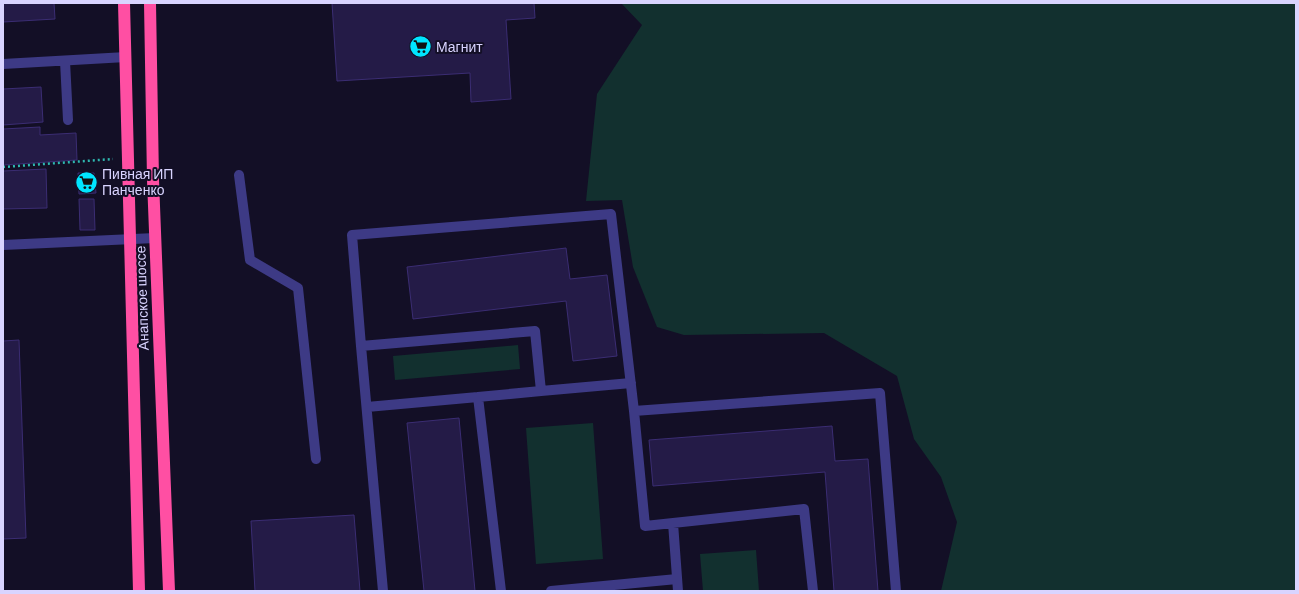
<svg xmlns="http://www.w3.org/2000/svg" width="1299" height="594" viewBox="0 0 1299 594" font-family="Barlow,sans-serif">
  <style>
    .green { fill: #12302f }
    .building { fill: #241b47; stroke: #3b2d73 }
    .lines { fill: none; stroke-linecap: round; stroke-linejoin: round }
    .path { stroke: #2fb8b0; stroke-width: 2.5; stroke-dasharray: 2 3; stroke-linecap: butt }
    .minor { stroke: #3d3a85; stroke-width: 10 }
    .highway { stroke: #ff4fa3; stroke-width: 12 }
    .labels { text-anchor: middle; stroke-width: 4; stroke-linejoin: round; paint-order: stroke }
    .poi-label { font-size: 14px; fill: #d9d4ff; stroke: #130f26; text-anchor: start }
    .street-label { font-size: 14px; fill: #d9d4ff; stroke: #130f26 }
  </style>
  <rect width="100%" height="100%" fill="#130f26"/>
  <path class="green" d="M621,3H1296V591H941L957,522L941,477L914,439L897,376L824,333L684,335L657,327L633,267L622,200L586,201L597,94L642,25Z
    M518,345L520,369L395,380L393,356Z
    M593,423L603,559L536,564L526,428Z
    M756,550L759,591H703L700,554Z"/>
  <path class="building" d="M3,3H54L55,19L3,22Z
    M332,3H534L535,18L506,20L511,99L471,102L470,73L337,81Z
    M41,87L43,122L3,125V89Z
    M40,127V135L76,133L77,160L3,165V129Z
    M46,169L47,208L3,209V171Z
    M78,173H94L96,193L79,194Z
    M79,199H94L95,230H80Z
    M566,248L570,279L607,275L617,356L573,361L566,301L413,319L407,267Z
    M19,340L26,538L3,539V341Z
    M459,418L475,591H424L407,423Z
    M832,426L835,461L868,459L878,591H834L825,472L653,486L649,440Z
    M354,515L360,591H255L251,521Z"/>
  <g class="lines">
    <path class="path" d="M3,167L113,159"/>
    <path class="minor" d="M65,61L68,120
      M3,64L126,57
      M239,175L250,260L298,288L316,459
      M3,245L155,238
      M361,346L352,235L611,214L634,411L645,526L804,509L813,591
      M478,397L541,391
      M367,407L478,397L501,591
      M634,411L880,393L896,591
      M673,523L678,591
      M383,591L361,346L535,331L541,391L631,383
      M551,591L677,579"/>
    <path class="highway" d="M124,3L139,591
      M150,3L153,180L169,591"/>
  </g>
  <defs>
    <symbol id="supermarket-disc" viewBox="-11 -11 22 22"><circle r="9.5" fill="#00e5ff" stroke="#130f26"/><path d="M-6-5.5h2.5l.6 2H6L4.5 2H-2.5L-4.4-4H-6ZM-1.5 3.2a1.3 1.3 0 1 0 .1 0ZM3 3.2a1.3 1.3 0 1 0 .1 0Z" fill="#111"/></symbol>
  </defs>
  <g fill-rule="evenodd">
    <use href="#supermarket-disc" x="408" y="34" width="25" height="25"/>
    <use href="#supermarket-disc" x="74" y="170" width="25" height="25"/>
  </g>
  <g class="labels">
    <g class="poi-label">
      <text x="436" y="52">Магнит</text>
      <text x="102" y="179">Пивная ИП<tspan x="102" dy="16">Панченко</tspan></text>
    </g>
    <g class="street-label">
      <text transform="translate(142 298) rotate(-92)" y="5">Анапское шоссе</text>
    </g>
  </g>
  <rect width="1299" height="594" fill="none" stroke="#d9d4ff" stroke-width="8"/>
</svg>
